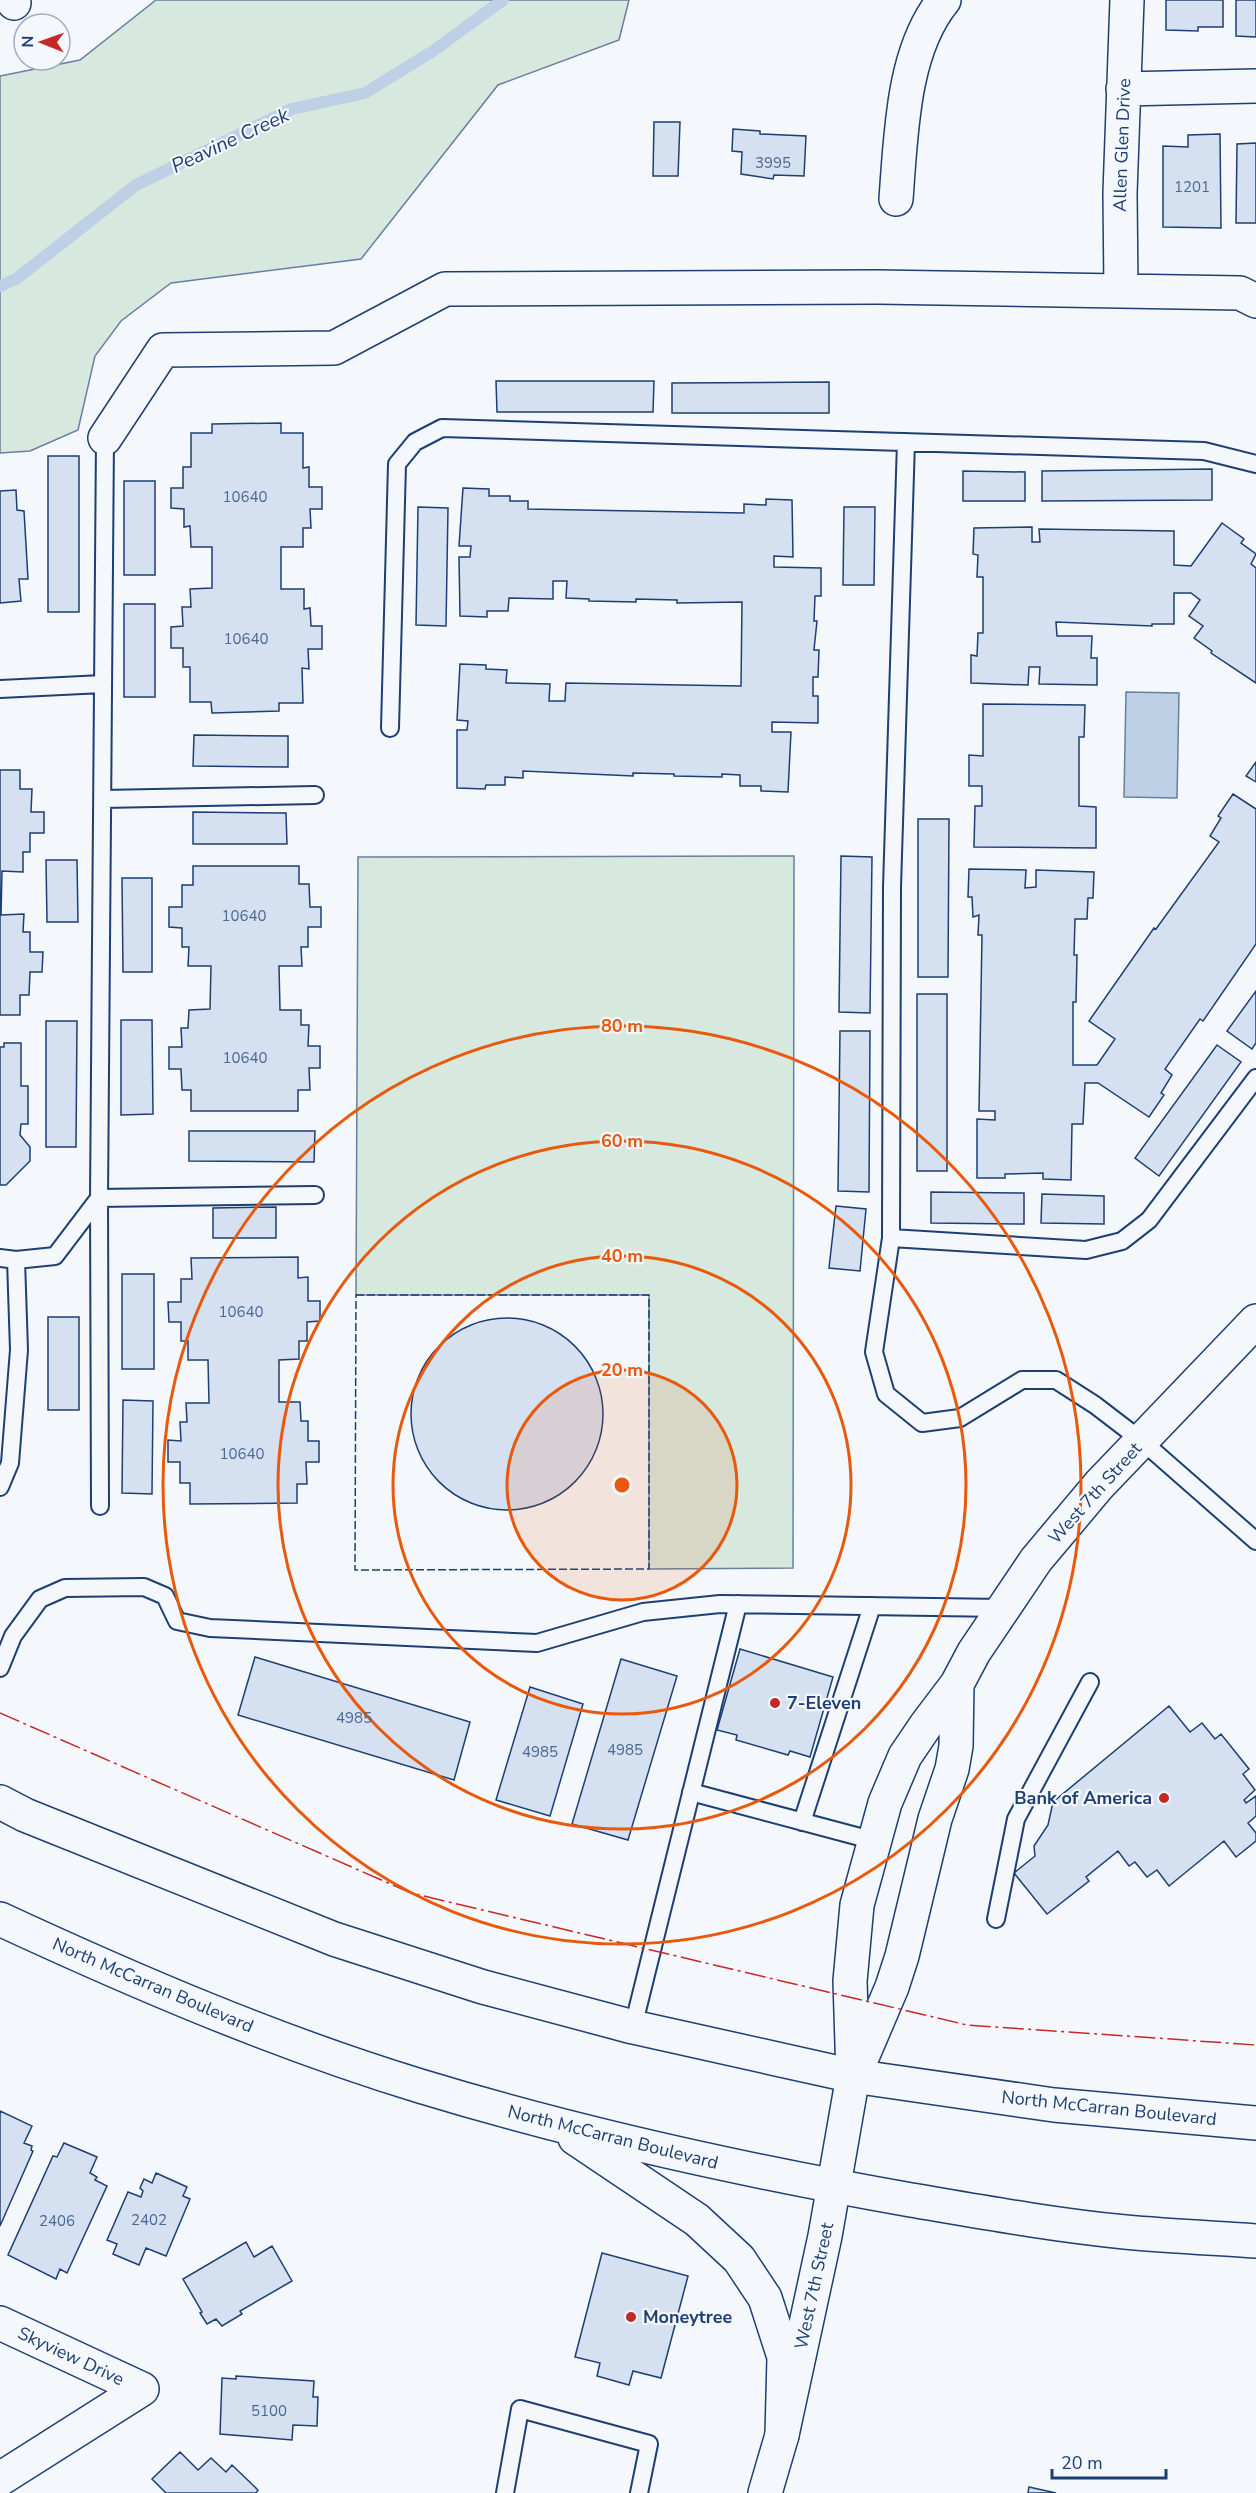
<svg xmlns="http://www.w3.org/2000/svg" width="1256" height="2493" viewBox="0 0 1256 2493" font-family="'Nunito Sans',sans-serif">
  <style>
    .green { fill: #d7e8df; stroke: #687fa3; stroke-width: 1.5 }
    .water { fill: #bed0e5; stroke: #687fa3; stroke-width: 1.5 }
    .lines { fill: none; stroke-linecap: round; stroke-linejoin: round }
    .stream { stroke: #bed0e5; stroke-width: 12 }
    .building { fill: #d5e0f0; stroke: #1d3f73; stroke-width: 1.5 }
    .lane-casing { stroke: #1d3f73; stroke-width: 20 }
    .street-casing { stroke: #1d3f73; stroke-width: 36 }
    .secondary-casing { stroke: #1d3f73; stroke-width: 36 }
    .primary-casing { stroke: #1d3f73; stroke-width: 36 }
    .lane { stroke: #f4f7fb; stroke-width: 16 }
    .street { stroke: #f4f7fb; stroke-width: 33 }
    .secondary { stroke: #f4f7fb; stroke-width: 33 }
    .primary { stroke: #f4f7fb; stroke-width: 33 }
    .fence { stroke: #1d3f73; stroke-width: 1.5; stroke-dasharray: 8 3; stroke-linecap: butt }
    .power { stroke: #c62828; stroke-width: 1.5; stroke-dasharray: 21 4.5 3 4.5; stroke-linecap: butt }
    .ring { fill: none; stroke: #e8590c; stroke-width: 3 }
    .poi-dot { fill: #c62828; stroke: #f4f7fb; stroke-width: 2 }
    .labels { text-anchor: middle; stroke-width: 4.5; stroke-linejoin: round; paint-order: stroke }
    .number-label { font-size: 15px; fill: #4b6792 }
    .street-label { font-size: 18px; fill: #1d3f73; stroke: #f4f7fb }
    .poi-label { font-size: 18px; font-weight: bold; fill: #1d3f73; stroke: #f4f7fb; text-anchor: start }
    .water-label { font-size: 20px; font-style: italic; fill: #1d3f73; stroke: #f4f7fb }
    .centre { fill: #e8590c; stroke: #f4f7fb; stroke-width: 3 }
    .ring-label { font-size: 18px; text-anchor: middle; font-weight: bold; fill: #e8590c; stroke: #f4f7fb; stroke-width: 4.5; stroke-linejoin: round; paint-order: stroke }
  </style>
  <rect width="100%" height="100%" fill="#f4f7fb"/>
  <path class="green" d="M156,0H629L619,40L498,85L361,259L171,283L121,321L95,356L78,430L30,451L0,453V76L80,60Z
    M794,856L793,1568L649,1569V1295H356L358,857Z"/>
  <path class="water" d="M1126,692L1179,693L1177,798L1124,797Z"/>
  <g class="lines">
    <path class="stream" d="M0,286L16,279L136,185L292,109L365,93L433,51L503,0"/>
  </g>
  <path class="building" d="M1166,0H1223V27H1198V31L1166,30Z
    M1236,0H1256V37L1236,36Z
    M654,122H680L678,176H653Z
    M733,129L760,131V134L806,136L804,176L774,175L773,179L741,174L742,152L732,151Z
    M1220,134L1221,228L1163,227V146L1188,147V135Z
    M1256,143V223H1236L1237,144Z
    M496,381H654L653,412H497Z
    M829,382V413H672V383Z
    M281,423V433H303V468L309,467V487H322V509H310L311,528H303V547H281V589H304V609L310,608L311,626H322V649H308L309,669L302,668L303,703H279V711L212,713L211,702H190V667H183V648H171V627L183,626L182,607H191L190,589L212,588V547H191L190,526L184,527V509L171,508V488H183V467H191V433H212V424Z
    M48,456H79V612H48Z
    M1212,469V500L1042,501V471Z
    M963,471L1025,472V501H963Z
    M124,481H155V575H124Z
    M463,488L489,489V496H510V501H528V509L744,513V504L766,505V499L792,500L793,557L774,556V567L821,568V596H815L814,621H817L814,650H819L818,677H813V696H818V723L772,722V732H791L788,792L761,791V786H740V775L722,774V777L674,776V774L633,773V776L523,771V778L505,777V785H486L485,789L457,788V730H467L468,721L457,720L460,664L486,665V669L507,670L506,683L550,684L549,701H565L566,683L741,686L742,602L677,603V600L636,599V602L589,601V599L566,598L567,581H553V599L509,598L508,611H487V617L460,616L459,557H470L471,546H459Z
    M16,490L17,510L24,511L28,579H19L21,601L0,603V491Z
    M418,507L448,508L446,626L416,625Z
    M844,507H875L874,585H843Z
    M1222,523L1244,539L1241,543L1256,554L1251,564L1256,568V683L1211,653L1212,651L1194,638L1203,626L1189,616L1200,600L1191,593H1174V624H1152V626L1056,622L1057,636H1092L1091,658H1097V685L1039,684L1040,667H1029L1028,685L971,683V655L977,656L978,633H983V577H977L978,555L973,554L974,528L1032,527V542H1040L1039,529L1174,531V565L1191,566Z
    M124,604H155V697H124Z
    M983,704L1085,705L1084,737H1079V806L1096,807V848L974,847L975,806H982V786H969V755L983,756Z
    M194,735L288,736V767L193,766Z
    M1256,762V782L1246,776Z
    M0,770H20V789H32L31,812H44V833H30V852H23V872L2,871L1,915L24,914L23,932H30V952H43L42,972H30L29,995H20V1015H0Z
    M1233,794L1256,809V944L1203,1021L1200,1019L1165,1069L1172,1075L1161,1093L1164,1095L1149,1117L1098,1083H1085L1083,1124H1072L1071,1180L1043,1179V1173L1005,1174V1178H977V1119L995,1120V1111H979L982,935H978L979,915L973,917L972,897H968L969,869L1026,870L1025,888L1036,887V870L1094,872L1093,898H1088L1087,919H1075L1074,955H1077L1076,1002H1073V1065H1097L1115,1039L1089,1021L1154,928L1156,929L1219,842L1210,836L1221,818L1218,816Z
    M193,812L286,813L287,844H193Z
    M918,819H949L948,977H918Z
    M841,856L872,857L870,1013L839,1012Z
    M46,860H77L78,922H47Z
    M193,866H299V884H309L310,907H321V927H308V947H301L302,966H279L280,1010H301V1025H309L308,1046H320V1068H309L310,1090H298V1111H191V1090H182L181,1069H169V1047H182L181,1028H188L189,1010L210,1009L211,966H188L189,947H182V928L169,927V907H182V885H193Z
    M122,878H152V972H123Z
    M1256,991V1043L1252,1049L1227,1031Z
    M917,994H947V1171H917Z
    M121,1020H152L153,1114L121,1115Z
    M46,1021H77L76,1147H46Z
    M840,1031H870L869,1192L838,1191Z
    M4,1043H21V1086H28V1124H21L20,1135L30,1147V1161L6,1185H0V1047H4Z
    M1217,1045L1241,1062L1159,1176L1135,1158Z
    M189,1131H315L314,1162L189,1161Z
    M931,1192L1024,1193V1224L931,1223Z
    M1042,1194L1104,1196V1224L1041,1223Z
    M836,1206L866,1209L860,1271L829,1268Z
    M276,1207V1238H213V1208Z
    M298,1257V1278L308,1277V1301H320V1321L307,1322V1341H299V1359L279,1360V1402H300L301,1421H308V1441H319V1462H306L307,1484H297V1503L190,1504V1483H180V1462H168V1440L181,1441L180,1422H187L186,1403H209L208,1360H188V1341H181V1322H169L168,1302H181V1279H192L191,1258Z
    M122,1274H154V1369H122Z
    M48,1317H79V1410H48Z
    M411 1414a96 96 0 1 1 192 0a96 96 0 1 1-192 0Z
    M123,1400L153,1401L152,1494L122,1493Z
    M740,1649L833,1677L810,1757L790,1751L788,1755L736,1740L737,1735L717,1730Z
    M255,1657L470,1722L454,1780L238,1715Z
    M621,1659L677,1676L628,1840L572,1824Z
    M530,1687L583,1704L550,1816L496,1800Z
    M1169,1706L1190,1732L1202,1723L1215,1739L1221,1734L1249,1769L1243,1774L1255,1790L1244,1800L1246,1803L1256,1796V1816L1248,1823L1256,1833V1841L1236,1857L1224,1841L1169,1886L1157,1870L1147,1877L1135,1862L1129,1866L1118,1851L1086,1877L1089,1881L1047,1914L1014,1873L1035,1856L1034,1846L1048,1825L1053,1802Z
    M0,2111L32,2126L24,2143L32,2146L31,2150L33,2151L0,2226Z
    M64,2143L97,2157L90,2173L97,2177L95,2180L107,2186L67,2273L60,2269L56,2279L8,2255L53,2156L57,2157Z
    M156,2173L187,2187L183,2196L190,2199L166,2256L146,2248L139,2265L113,2254L117,2244L107,2240L128,2192L141,2197L143,2191L140,2188L144,2179L152,2183Z
    M246,2242L254,2257L272,2246L292,2281L240,2311L242,2314L222,2326L216,2319L207,2324L200,2313L202,2312L183,2279Z
    M602,2253L688,2276L661,2378L633,2371L629,2385L597,2376L600,2363L575,2357Z
    M236,2376L314,2381L313,2397H318L317,2426L293,2425L292,2440L220,2434L222,2378L236,2379Z
    M180,2452L198,2470L211,2458L226,2472L232,2465L258,2490L256,2493H166L152,2479Z
    M1029,2487L1056,2493H1028Z"/>
  <g class="lines">
    <defs>
      <path id="lane" d="M906,442L892,887L891,1238L874,1352L886,1394L922,1423L960,1418L1022,1380H1056L1095,1405L1142,1441L1256,1541
        M0,689L103,684
        M390,728L397,464L415,442L442,428L1204,451L1256,464
        M103,799L315,795
        M891,1238L1086,1250L1122,1241L1149,1220L1256,1078
        M0,1258L16,1260L55,1256L99,1198L315,1195
        M0,1487L10,1463L19,1350L16,1260
        M100,1506L99,1198L105,438
        M0,1668L13,1636L40,1599L65,1588L144,1587L165,1596L177,1621L210,1628L537,1643L643,1612L720,1604L1003,1608
        M691,1792L875,1841
        M802,1822L872,1606
        M996,1919L1016,1819L1090,1682
        M633,2027L738,1604
        M505,2493L520,2409L649,2444L639,2493"/>
      <path id="street" d="M13,0L14,3
        M1123,89L1256,86
        M896,199C901,136 902,51 944,0
        M1121,291L1120,193L1127,0
        M105,438L163,350L334,348L445,289L878,287L1240,293L1256,301
        M0,2323L142,2389
        M0,2479L142,2389"/>
      <path id="secondary" d="M857,2069L892,1987L902,1956L935,1819L952,1769L956,1746L957,1684
        M765,2493L782,2435L825,2236L853,2076L850,1981L857,1905L885,1803L905,1756L926,1725L957,1684L974,1652L1036,1560L1099,1485L1256,1321"/>
      <path id="primary" d="M0,1802L25,1815L334,1939L483,1987L633,2027L853,2076L1054,2105L1256,2123
        M0,1919C136,1982 276,2042 420,2086C581,2135 746,2171 911,2200C982,2212 1054,2225 1125,2232C1169,2236 1212,2238 1256,2241
        M575,2138L697,2220L739,2259L765,2298L784,2357L782,2435"/>
    </defs>
    <use href="#lane" class="lane-casing"/>
    <use href="#street" class="street-casing"/>
    <use href="#secondary" class="secondary-casing"/>
    <use href="#primary" class="primary-casing"/>
    <use href="#lane" class="lane"/>
    <use href="#street" class="street"/>
    <use href="#secondary" class="secondary"/>
    <use href="#primary" class="primary"/>
    <path class="fence" d="M356,1295H649V1569L355,1570Z"/>
    <path class="power" d="M0,1713L411,1893L967,2025L1256,2045"/>
  </g>
  <circle cx="622" cy="1485" r="115" fill="#e8590c" fill-opacity=".12"/>
  <g class="ring">
    <circle cx="622" cy="1485" r="115"/>
    <circle cx="622" cy="1485" r="229"/>
    <circle cx="622" cy="1485" r="344"/>
    <circle cx="622" cy="1485" r="459"/>
  </g>
  <g class="poi-dot">
    <circle cx="775" cy="1703" r="6"/>
    <circle cx="1164" cy="1798" r="6"/>
    <circle cx="631" cy="2317" r="6"/>
  </g>
  <g class="labels">
    <g class="number-label">
      <text x="773" y="168">3995</text>
      <text x="1192" y="192">1201</text>
      <text x="245" y="502">10640</text>
      <text x="246" y="644">10640</text>
      <text x="244" y="921">10640</text>
      <text x="245" y="1063">10640</text>
      <text x="241" y="1317">10640</text>
      <text x="242" y="1459">10640</text>
      <text x="354" y="1723">4985</text>
      <text x="625" y="1755">4985</text>
      <text x="540" y="1757">4985</text>
      <text x="149" y="2225">2402</text>
      <text x="57" y="2226">2406</text>
      <text x="269" y="2416">5100</text>
    </g>
    <g class="street-label">
      <text transform="translate(1122 145) rotate(-88)" y="6">Allen Glen Drive</text>
      <text transform="translate(1095 1493) rotate(-48)" y="6">West 7th Street</text>
      <text transform="translate(153 1985) rotate(23)" y="6">North McCarran Boulevard</text>
      <text transform="translate(1109 2108) rotate(6)" y="6">North McCarran Boulevard</text>
      <text transform="translate(613 2137) rotate(14)" y="6">North McCarran Boulevard</text>
      <text transform="translate(814 2286) rotate(-78)" y="6">West 7th Street</text>
      <text transform="translate(71 2356) rotate(25)" y="6">Skyview Drive</text>
    </g>
    <g class="poi-label">
      <text x="787" y="1709">7-Eleven</text>
      <text x="1152" y="1804" text-anchor="end">Bank of America</text>
      <text x="643" y="2323">Moneytree</text>
    </g>
    <g class="water-label">
      <text transform="translate(230 140) rotate(-25)" y="7">Peavine Creek</text>
    </g>
  </g>
  <circle cx="622" cy="1485" r="9" class="centre"/>
  <g class="ring-label">
    <text x="622" y="1032">80 m</text>
    <text x="622" y="1147">60 m</text>
    <text x="622" y="1262">40 m</text>
    <text x="622" y="1376">20 m</text>
  </g>
  <g transform="translate(42 42) rotate(271)"><circle r="28" fill="#f4f7fb" stroke="#9eadc5" stroke-width="1.5"/>
  <path d="M0-4.5L10 22L0 15L-10 22Z" fill="#c62828"/>
  <text y="-9" font-size="16" font-weight="bold" text-anchor="middle" fill="#1d3f73">N</text>
  </g>
  <path d="M1052 2469v9h114v-9" fill="none" stroke="#1d3f73" stroke-width="3"/>
  <text x="1061" y="2469" font-size="18" fill="#1d3f73" stroke="#f4f7fb" stroke-width="4.5" paint-order="stroke">20 m</text>
</svg>
